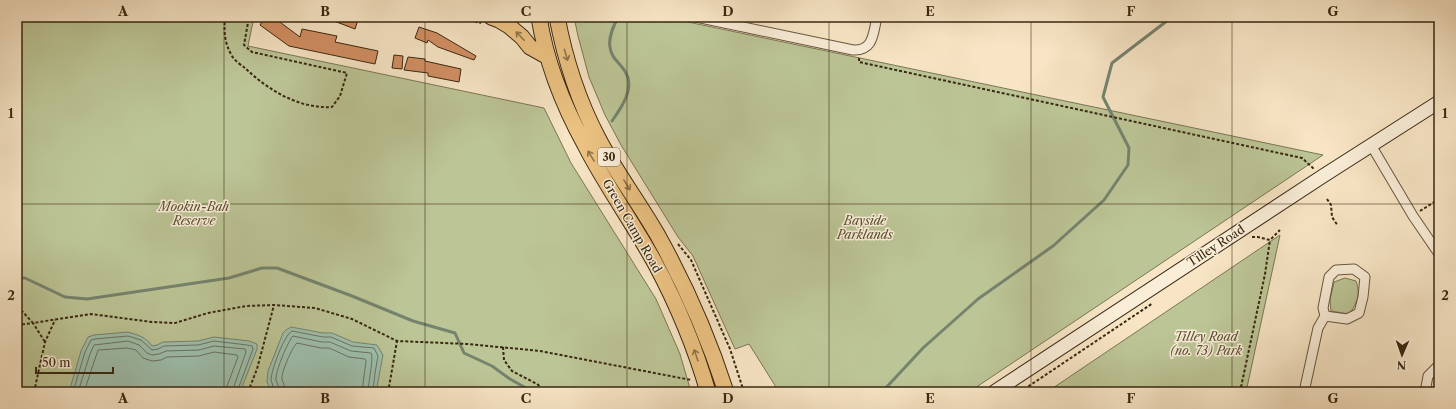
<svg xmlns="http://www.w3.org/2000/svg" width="1456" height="409" viewBox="0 0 1456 409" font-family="'Libre Caslon Text',serif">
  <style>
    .green { fill: #bcc596; stroke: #7a7654 }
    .water { fill: #9ec0ae; stroke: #75836f }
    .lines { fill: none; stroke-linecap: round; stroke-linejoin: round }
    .shore { stroke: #6b7460; stroke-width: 1 }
    .stream { stroke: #75836f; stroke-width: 3 }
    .building { fill: #d28f63; stroke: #382711 }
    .street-casing { stroke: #68563e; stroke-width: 11 }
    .secondary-casing { stroke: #382711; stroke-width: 15 }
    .primary-casing { stroke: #382711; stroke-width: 17 }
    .path { stroke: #382711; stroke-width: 2; stroke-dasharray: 3 2; stroke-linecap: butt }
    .street { stroke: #faeed9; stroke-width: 9 }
    .secondary { stroke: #faeed9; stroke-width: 13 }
    .primary { stroke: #ecc282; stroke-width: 15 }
    .oneway { stroke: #92744a }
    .grid { fill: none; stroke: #382711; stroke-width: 1; stroke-opacity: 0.55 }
    .labels { text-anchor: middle; stroke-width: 3; stroke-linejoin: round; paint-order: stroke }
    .shield { fill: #faeed9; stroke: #72634d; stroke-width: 1 }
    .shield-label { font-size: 11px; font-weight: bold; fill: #382711 }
    .park-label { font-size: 12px; font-style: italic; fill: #594e32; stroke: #faeed9 }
    .street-label { font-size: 12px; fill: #382711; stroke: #faeed9 }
    .neatline { fill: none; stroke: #382711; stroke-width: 1.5 }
    .grid-label { font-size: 13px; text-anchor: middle; font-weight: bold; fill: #382711 }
  </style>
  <rect width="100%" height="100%" fill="#f7e5c5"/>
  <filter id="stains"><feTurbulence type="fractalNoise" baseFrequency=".005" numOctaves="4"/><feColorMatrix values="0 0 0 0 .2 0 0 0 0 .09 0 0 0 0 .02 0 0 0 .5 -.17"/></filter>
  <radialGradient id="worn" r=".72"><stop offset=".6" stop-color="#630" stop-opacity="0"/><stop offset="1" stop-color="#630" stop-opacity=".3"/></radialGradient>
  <path class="green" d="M17,17H254L248,46L544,108L571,163L656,299L680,354L691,392H17Z
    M574,17H664L1323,155L969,392H776V387L749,344L735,349L693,256L678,237L621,145L605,115L589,77L578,36Z
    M1280,235L1246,392H1047Z
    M1345,278L1356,281C1361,293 1357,304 1349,314L1331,311L1330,300L1334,282Z"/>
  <path class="water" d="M291,327L323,333H332L353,342L377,345L383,355L376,392H272L267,382L268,371L283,333L286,330Z
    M128,332C138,335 146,337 152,346L157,345L163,342L198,341L214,337L249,341L257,344V349L240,392H69L81,351L88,337L94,335Z"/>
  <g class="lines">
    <path class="shore" d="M73,392L85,352L91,340L95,339L128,336L141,340L152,350L158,349L164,346L198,345L214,341L247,345L252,346L253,349L237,392
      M78,392L90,354L94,345L128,341L139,345L147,353L152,355L159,354L166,351L199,350L214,346L245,349L246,352L232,392
      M84,392L98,350L127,348L136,350L143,358L152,361L161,360L167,357L199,356L214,352L237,355L238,357L227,386L226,392
      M275,392C274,388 272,384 271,380C271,371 284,335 292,331L323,337H331L352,346L374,348L378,356L375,373L373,392
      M280,392C280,388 277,384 276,380C275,372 288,341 293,336L322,342H330L351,351L371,353C374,358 368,384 368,392
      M286,392C286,387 283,384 282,379C281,373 292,347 297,343L321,348H329L349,357L365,359L366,361L362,392"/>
    <path class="stream" d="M612,121C621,108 635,89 626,73C621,63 611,59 610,47C608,37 614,25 618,17
      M17,278H25L65,297L87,299L229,278L262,268H277L352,296L413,321L455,333L464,353L492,366L510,379L533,392
      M882,392L923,348L978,299L1053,246L1104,200L1128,165L1129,148L1103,97L1112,63L1172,17"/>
  </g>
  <path class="building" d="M265,17H273L300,37L302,29L337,36L335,42L378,51L375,64L289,46L260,25Z
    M326,17H359L355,29L326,18Z
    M419,27L437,33L476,56L474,60L438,47L428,40L427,43L415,38Z
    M394,55L403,56L402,69L392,68Z
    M408,57L425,59V61L461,69L459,82L428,76V73L404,70Z"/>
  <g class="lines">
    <defs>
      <path id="street" d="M696,17L853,50C874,51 873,33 877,17
        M1371,145L1413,216L1439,254
        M1304,392L1318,328L1325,316L1323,308L1329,277L1336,270L1354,269L1365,277L1363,297L1359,313L1347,319L1325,316
        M1425,392L1428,376L1439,365"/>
      <path id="secondary" d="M994,392L1323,176L1439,102"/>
      <path id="primary" d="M491,17L499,20L509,26L522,37L530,47L548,57
        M539,17C546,62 563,105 585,145C606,186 633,223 655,263C677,304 695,347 708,392
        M557,17C565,59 578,100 598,138C615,171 638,201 657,234C685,284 708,336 726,392"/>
    </defs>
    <use href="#street" class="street-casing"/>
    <use href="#secondary" class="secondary-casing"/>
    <use href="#primary" class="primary-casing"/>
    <path class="path" d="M225,17C224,32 224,42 232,56C234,60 241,65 245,68C268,90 299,109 332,107L340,96L347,73L252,52L244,45L249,17
      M455,17L481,23
      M524,17V22
      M859,58V62L1302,158L1314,169
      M1327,199L1331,205L1332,217L1338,226
      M1420,211L1439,199
      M1252,237H1258L1270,240L1280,230
      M678,244L691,260L730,349L744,392
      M17,301L21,310L33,323L91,314L152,322L175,323L208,313L246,306L274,305L315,308L352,319L397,341L468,344L540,351L691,380
      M17,325L33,323L45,342
      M503,347L504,360L512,371L537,384L546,392
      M34,392L45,342L55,320
      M248,392L257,369L274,305
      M387,392L389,387L397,341
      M1020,392L1153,303
      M1240,392L1265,274L1270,240"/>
    <use href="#street" class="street"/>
    <use href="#secondary" class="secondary"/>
    <use href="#primary" class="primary"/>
  </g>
  <defs><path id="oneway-shaft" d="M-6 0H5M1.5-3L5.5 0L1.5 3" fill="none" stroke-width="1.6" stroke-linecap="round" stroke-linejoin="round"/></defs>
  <g class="oneway">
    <use href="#oneway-shaft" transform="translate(520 36) rotate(-134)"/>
    <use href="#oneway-shaft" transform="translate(566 55) rotate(74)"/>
    <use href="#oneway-shaft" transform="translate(591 156) rotate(-122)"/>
    <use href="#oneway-shaft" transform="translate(627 185) rotate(58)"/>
    <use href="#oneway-shaft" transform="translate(696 355) rotate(-109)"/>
  </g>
  <path class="grid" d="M224,17V392M425,17V392M627,17V392M829,17V392M1031,17V392M1232,17V392M17,204H1439"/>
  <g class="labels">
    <rect class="shield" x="598" y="148" width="22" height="18" rx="3"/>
    <g class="shield-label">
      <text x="609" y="161">30</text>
    </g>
    <g class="park-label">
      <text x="194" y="211">Mookin-Bah<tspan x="194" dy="14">Reserve</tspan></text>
      <text x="865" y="225">Bayside<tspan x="865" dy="14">Parklands</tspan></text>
      <text x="1206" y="341">Tilley Road<tspan x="1206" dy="14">(no. 73) Park</tspan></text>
    </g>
    <g class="street-label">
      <text transform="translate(632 226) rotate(60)" y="4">Green Camp Road</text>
      <text transform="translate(1216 246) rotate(-33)" y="4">Tilley Road</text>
    </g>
  </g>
  <rect width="1456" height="409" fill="none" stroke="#f7e5c5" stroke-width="44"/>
  <g transform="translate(1402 355) rotate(182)" stroke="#faeed9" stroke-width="3" paint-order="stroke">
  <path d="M0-3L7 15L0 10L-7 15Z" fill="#382711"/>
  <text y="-6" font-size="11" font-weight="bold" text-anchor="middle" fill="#382711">N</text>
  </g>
  <path d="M36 367v6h77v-6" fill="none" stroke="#382711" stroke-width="2"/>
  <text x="42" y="367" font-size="12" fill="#382711" stroke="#faeed9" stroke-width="3" paint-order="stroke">50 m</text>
  <rect x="22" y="22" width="1412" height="365" class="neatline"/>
  <g class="grid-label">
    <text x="123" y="16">A</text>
    <text x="325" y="16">B</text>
    <text x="526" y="16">C</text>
    <text x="728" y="16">D</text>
    <text x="930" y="16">E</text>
    <text x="1131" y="16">F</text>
    <text x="1333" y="16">G</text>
    <text x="11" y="118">1</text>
    <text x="1445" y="118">1</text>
    <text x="11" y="300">2</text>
    <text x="1445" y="300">2</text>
    <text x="123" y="403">A</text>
    <text x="325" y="403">B</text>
    <text x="526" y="403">C</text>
    <text x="728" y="403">D</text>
    <text x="930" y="403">E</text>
    <text x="1131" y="403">F</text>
    <text x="1333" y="403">G</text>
  </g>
  <rect width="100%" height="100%" filter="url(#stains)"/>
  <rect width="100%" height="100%" fill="url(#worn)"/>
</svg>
